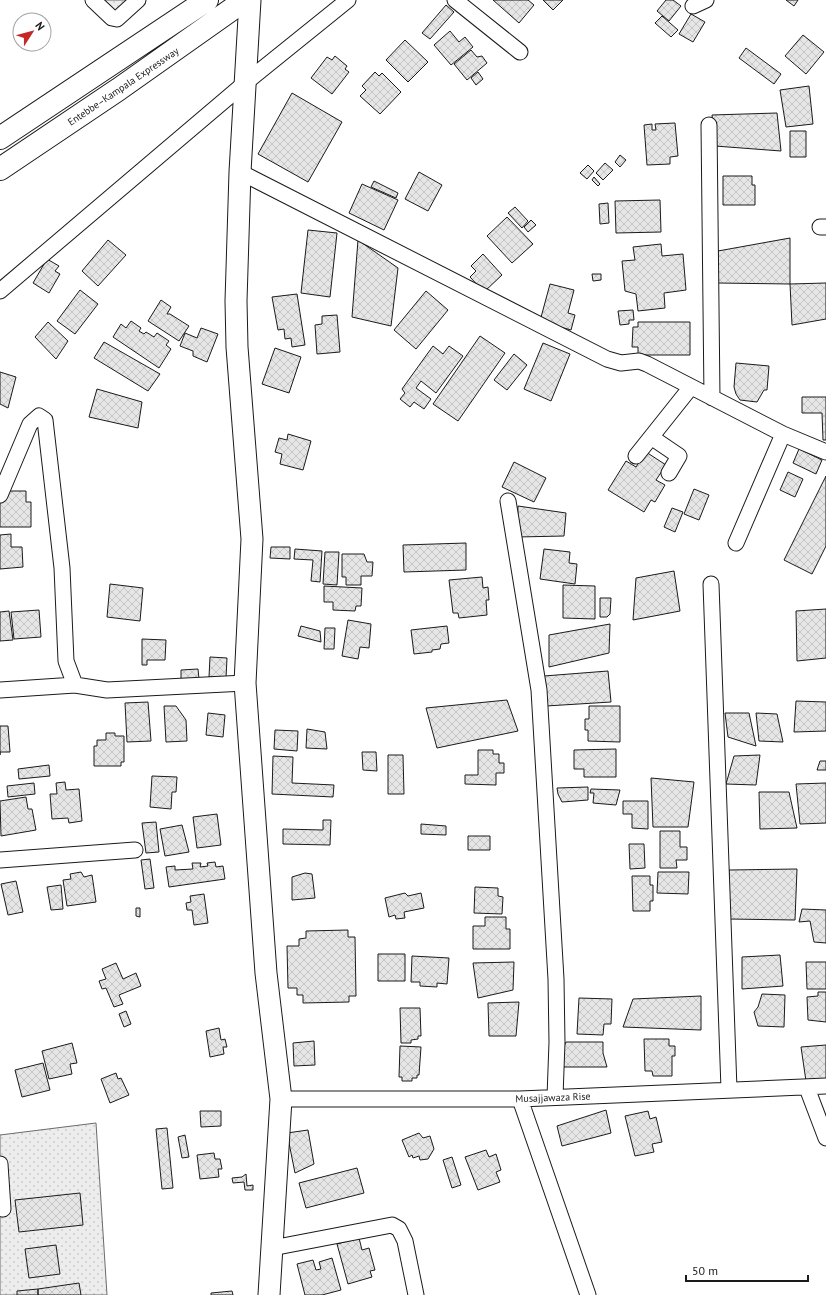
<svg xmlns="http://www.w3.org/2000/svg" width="826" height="1295" viewBox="0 0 826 1295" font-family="'PT Sans',sans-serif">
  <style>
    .grass { fill: url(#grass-dots); stroke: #6a6a6a }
    .building { fill: url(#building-cross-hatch); stroke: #1a1a1a }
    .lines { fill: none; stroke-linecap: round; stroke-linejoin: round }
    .street-casing { stroke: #1a1a1a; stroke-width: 17 }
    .secondary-casing { stroke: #1a1a1a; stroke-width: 23 }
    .highway-casing { stroke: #1a1a1a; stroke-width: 24 }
    .street { stroke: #fff; stroke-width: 15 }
    .secondary { stroke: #fff; stroke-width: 21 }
    .highway { stroke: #fff; stroke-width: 22 }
    .labels { text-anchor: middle; stroke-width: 3; stroke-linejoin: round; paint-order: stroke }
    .street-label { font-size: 10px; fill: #1a1a1a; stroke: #fff }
  </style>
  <defs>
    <pattern id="grass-dots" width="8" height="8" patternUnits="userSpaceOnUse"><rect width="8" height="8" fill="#ededed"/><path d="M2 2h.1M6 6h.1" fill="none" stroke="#cbcbcb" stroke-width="1.8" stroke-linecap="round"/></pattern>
    <pattern id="building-cross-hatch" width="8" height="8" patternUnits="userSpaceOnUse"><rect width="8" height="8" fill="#e6e6e6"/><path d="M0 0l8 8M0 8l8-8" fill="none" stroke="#c5c5c5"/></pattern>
  </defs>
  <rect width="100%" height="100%" fill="#fff"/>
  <path class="grass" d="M94,0H134L115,18Z
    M96,1123L107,1295H0V1135Z"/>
  <path class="building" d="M493,0H528L534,5L519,23Z
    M543,0H563L553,10Z
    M666,0H673L681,6L669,21L657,11Z
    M786,0H798L794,6Z
    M446,5L454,12L430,39L422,33Z
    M691,14L705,22L693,42L679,34Z
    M662,16L678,30L671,37L655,23Z
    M450,31L459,42L465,37L473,47L451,65L434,45Z
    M803,35L824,52L806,74L785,56Z
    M405,40L428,62L408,82L386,60Z
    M746,48L781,74L774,84L739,58Z
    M471,50L477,57L482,56L487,63L467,80L454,64Z
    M335,56L347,66L345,69L349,72L332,94L311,78L327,57L332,60Z
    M375,72L379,76L382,73L401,92L380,114L360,96L366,90L362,86Z
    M478,72L483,79L476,85L471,78Z
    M809,86L813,124L786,127L780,90Z
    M292,93L342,122L308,182L258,154Z
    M777,113L781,151L715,146L712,115Z
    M675,123L678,156L670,157V164L647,165L644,125L652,124V130H656L655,124Z
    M790,131H806V157H790Z
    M620,155L626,160L620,167L615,162Z
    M605,163L613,170L603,180L596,173Z
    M588,165L594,171L587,179L580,173Z
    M419,172L442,185L428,211L405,199Z
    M723,176H752V185H755V205H723Z
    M594,177L600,184L598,186L592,180Z
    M374,181L398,193L396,198L371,187Z
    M362,184L398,200L384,230L349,213Z
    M660,200L661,232L616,233L615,201Z
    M608,203L609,223L600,224L599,204Z
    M515,207L528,221L522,228L508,213Z
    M507,217L533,244L512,263L487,236Z
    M531,220L536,225L528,232L524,227Z
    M308,230L337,233L330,297L301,293Z
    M790,238V284L717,283L718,251Z
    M108,240L126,255L98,286L82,271Z
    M358,240L398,268L391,326L352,317Z
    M661,244L662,256L683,254L686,290L664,293L665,308L638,311L636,294L625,291L622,261L635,260L633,247Z
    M483,254L502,275L484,292L470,277L476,271L471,266Z
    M47,259L59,266L55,271L60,274L49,293L33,283Z
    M592,274H601V280L593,281Z
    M826,283V319L792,325L790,284Z
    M550,284L574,290L568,313L575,315L571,330L540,321Z
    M80,290L98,304L75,334L57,321Z
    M426,291L448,310L416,349L394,330Z
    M297,294L305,345L292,347L291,338L285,339L284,329L278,330L272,297Z
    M161,300L171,307L167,314H170L189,326L179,341L148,321Z
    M633,310L634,320H629V324L620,325L618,311Z
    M337,315L340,352L317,354L315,325L322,324V316Z
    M131,321L141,328L139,331L144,334L146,332L154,337L157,333L169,341L166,345L171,349L159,368L113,337L121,324L126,328Z
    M48,322L68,341L56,359L35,337Z
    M638,322H690V355H638V347H632L633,327H638Z
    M201,328L218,334L207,362L193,356V351L180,346L185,333L197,338Z
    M480,336L505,353L458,421L433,404Z
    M104,342L160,374L148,391L94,358Z
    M543,343L570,354L551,401L524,389Z
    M433,346L443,354L449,346L463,356L436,393L421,381L416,388L431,399L424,409L414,402L410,407L400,399L405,393L402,389Z
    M275,348L301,357L289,393L262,384Z
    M514,354L527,365L507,390L494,380Z
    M736,363L769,366L767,390H764L757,402L740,400L736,394L734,387Z
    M0,372L16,377L8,408L0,404Z
    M97,389L142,402L138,428L89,417Z
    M802,397H826V440H823L822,413H802Z
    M288,434L311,441L303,470L280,464L282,454L275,452L279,438L287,440Z
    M799,449L822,460L816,474L793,463Z
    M646,452L666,465L656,480L665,485L655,502L651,500L644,512L608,490L626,461L636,467Z
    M514,462L546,478L534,502L502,487Z
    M788,472L803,479L795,497L780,490Z
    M826,476V546L812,574L784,560Z
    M694,489L709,495L699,520L684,514Z
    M0,491H26V502H31V527H0Z
    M518,506L566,513L564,536L517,537Z
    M672,508L683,512L675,532L664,527Z
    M11,534V547H22L23,567L0,569V535Z
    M466,543V570L404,572L403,545Z
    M271,547H290V559L270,558Z
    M295,549L322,551L320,582L311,581L313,560L294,559Z
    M544,549L570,552L569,563L577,564L575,584L540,579Z
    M325,552H339L337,585L323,584Z
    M342,554H364L367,562H373L372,576H361V585H346V577H342Z
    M674,571L680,611L633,620L636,578Z
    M482,577L483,588L488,587L489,600H486L487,615L459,618L458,613H453L449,580Z
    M110,584L143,588L140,621L107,617Z
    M563,585L595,586V619L563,618Z
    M324,586L362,588L361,606H356L355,611L333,610V602H324Z
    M600,598H611L610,614L607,617H600Z
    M826,609V658L797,661L796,611Z
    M39,610L41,637L14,639L11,612Z
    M9,611L13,640L0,641V612Z
    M348,620L371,624L369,648L360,647L358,659L342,656Z
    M610,624L609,653L549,667V635Z
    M301,626L320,631L321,642L298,636Z
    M447,626L449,643L441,644L440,649L432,650V652L414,654L411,630Z
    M325,628H335L334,649H324Z
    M142,639L166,640L165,660H147V665H142Z
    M210,657L227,658L226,678L209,677Z
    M198,669L199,679L181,680V670Z
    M608,671L611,702L546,706L544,676Z
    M507,700L518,731L437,748L426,708Z
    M796,701L826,702V731L794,732Z
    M148,702L151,741L127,742L125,703Z
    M164,706H176L186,720L187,741L166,742Z
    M589,706H620V742L588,741V730H585V719H589Z
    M208,713L225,715L223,737L206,735Z
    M725,713H749L756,746L728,737Z
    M756,713L777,714L783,742L759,741Z
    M0,726H8L10,752H0V755Z
    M307,729L325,732L327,749L306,748Z
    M275,730L298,731L297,751L274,749Z
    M106,733H115V736H124V762H121V766H94V746H97V740H106Z
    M616,749V777H584V769H574V750Z
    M478,750H493V754H499V763H504V773H496V785L465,784V775H478Z
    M362,752H376L377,771L363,770Z
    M388,755H403L404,794H388Z
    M760,755L756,785L726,784L734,756Z
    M273,756L293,757L292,783L334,785L333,797L272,794Z
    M820,761H826V770H817Z
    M49,765L50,776L19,779L18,769Z
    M152,776L177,777L176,792H172L171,809L150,807Z
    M651,778L694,782L688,827H653Z
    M65,782L66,790L79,789L82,821L69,823L68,818L52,819L50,794H57L56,783Z
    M34,783L35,794L8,797L7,786Z
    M826,783V823L800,824L796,784Z
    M588,787V800L562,802L558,794L557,788Z
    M591,789L620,790L616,805L593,803L594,793H590Z
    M759,792H789L797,828L760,829Z
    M26,797L28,809H32L36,830L1,836L0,801Z
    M623,801H648V829L632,828V814H623Z
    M217,814L221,845L197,848L193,817Z
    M323,820H331L330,845L283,844V829L323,830Z
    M156,822L159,852L146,853L142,823Z
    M421,824L446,826V835L421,834Z
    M182,825L189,852L165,856L160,829Z
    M660,831H680V847H687V860H676L677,868H660Z
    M468,836H490V850H468Z
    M629,844H644L645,868L630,869Z
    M150,859L154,888L145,889L141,860Z
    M215,862L216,867L223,866L225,879L169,887L166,867L175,866V870L193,869L192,863H201L200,867L208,866L207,863Z
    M797,869L795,920L729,919V870Z
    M81,872L84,877L92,875L96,902L67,906L63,880L71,879L70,874Z
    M658,872H689L688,894L657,893Z
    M305,873L312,874L315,898L292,900V877Z
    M632,876H650V885H653V901H650V911H633Z
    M16,881L23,912L8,915L1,884Z
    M61,885L63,909L51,910L47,887Z
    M475,887L498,888V896L503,897L502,914L474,913Z
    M405,893L408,896L421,893L424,908L404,912L405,918L396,919L395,915L389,917L385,898Z
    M204,894L208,923L194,925L192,910H187L186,903L191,902L190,896Z
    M136,908H140V917L136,916Z
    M802,909L826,910V943L814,942L810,921L799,922Z
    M485,917H506V929H510V949H473V926H485Z
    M348,930V937H355L356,996H349V1002L303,1003V995H297V988H288L287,946H299V939L306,938V931Z
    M378,954H405V981H378Z
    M780,955L783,986L742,989V957Z
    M412,956L449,958L447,984L437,983V987L420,986V982H411Z
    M514,962L513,990L478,998L473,963Z
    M806,962H826V989H807Z
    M116,963L123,979L136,973L141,986L119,995L123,1004L114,1007L106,988L102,989L99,981L106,979L102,969Z
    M818,992H826V1022L808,1020L807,997L818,996Z
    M762,994L785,995L784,1027L758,1026L754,1012L758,1007Z
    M701,996V1030L623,1027L633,999Z
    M579,998L612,999L611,1024H604L603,1035L577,1034Z
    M519,1002L516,1036H489L488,1003Z
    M400,1008H420L421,1036H418V1039L411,1040V1043H401Z
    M126,1011L131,1024L124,1027L119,1014Z
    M219,1028L221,1040L225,1039L227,1047H223L224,1054L210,1057L206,1031Z
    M644,1039H669V1046H675V1056H672V1076H653L652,1071H645Z
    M314,1041L315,1065L294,1066L293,1043Z
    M566,1042H603V1053L607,1067H564L560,1055Z
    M72,1043L77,1063L70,1064L72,1074L49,1079L42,1051Z
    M826,1045V1086L807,1088L801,1047Z
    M400,1046L421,1047L419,1075H417V1078H412V1081H402V1077H399Z
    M43,1063L50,1090L22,1097L15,1070Z
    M116,1073L118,1079L121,1078L129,1095L110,1103L101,1079Z
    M606,1110L611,1133L562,1146L557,1126Z
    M200,1111H221V1126L201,1127Z
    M648,1111L650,1119L656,1117L662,1142L652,1144L654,1152L635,1156L625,1116Z
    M167,1128L173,1188L162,1189L156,1129Z
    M308,1130L314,1164L295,1173L287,1133Z
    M419,1133L423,1138L430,1136L434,1149L428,1159L420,1160L419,1156L413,1158L412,1155L409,1157L402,1140Z
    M185,1135L189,1157L182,1158L178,1137Z
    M486,1150L489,1157L496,1154L501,1170L496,1172L500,1182L478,1190L465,1157Z
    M214,1153L215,1159H220L222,1169H218L219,1177L200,1179L197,1155Z
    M452,1157L461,1185L452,1188L443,1160Z
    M357,1168L364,1193L306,1208L299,1183Z
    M246,1174L247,1186L253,1185V1190H245L244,1182L233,1183L232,1178L242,1177Z
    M80,1193L83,1225L19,1232L15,1200Z
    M359,1238L362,1250L369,1248L375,1270L370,1271L372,1277L348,1284L337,1244Z
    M56,1245L60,1274L29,1278L25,1249Z
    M332,1258L341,1290L322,1295H305L297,1264L313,1260L316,1270L321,1269L319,1262Z
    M79,1283L81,1295H38V1289Z
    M38,1289V1295H17V1291Z
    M232,1291L233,1295H211V1293Z"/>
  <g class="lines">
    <defs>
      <path id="street" d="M93,0L112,18L117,19L138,0
        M455,0L520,52
        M693,6L706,0
        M709,125L712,398
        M240,172L607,359L621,363L639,361L647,364L783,434L826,452
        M820,227H826
        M0,291L245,83L348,0
        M651,437L679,456L669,473
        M636,456L691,387
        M0,495L30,424L39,416L45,420L62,568L66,661L75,685
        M508,501L539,690L556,979L557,1042L555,1097
        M736,543L783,434
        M711,584L729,1089
        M0,690L75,685L107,690L245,683
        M0,860L135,850
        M807,1088L826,1138
        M281,1099H520L826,1086
        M520,1099L588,1295
        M0,1164L3,1209
        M272,1248L392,1225L399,1229L405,1241L416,1295"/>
      <path id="secondary" d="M250,0L240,172L236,301L237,347L252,539L245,683L266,973L281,1099L269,1295"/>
      <path id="highway" d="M0,138L207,0
        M0,169L119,89L245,0"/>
    </defs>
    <use href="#street" class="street-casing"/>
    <use href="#secondary" class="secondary-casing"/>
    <use href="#highway" class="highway-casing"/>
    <use href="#street" class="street"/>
    <use href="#secondary" class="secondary"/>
    <use href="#highway" class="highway"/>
  </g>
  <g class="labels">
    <g class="street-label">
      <text transform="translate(123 86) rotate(-34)" y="4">Entebbe–Kampala Expressway</text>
      <text transform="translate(553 1097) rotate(-2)" y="4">Musajjawaza Rise</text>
    </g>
  </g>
  <g transform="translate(32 32) rotate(54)"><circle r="19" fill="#ffffff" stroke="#a3a3a3"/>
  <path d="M0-3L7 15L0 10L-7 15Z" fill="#c62828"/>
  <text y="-6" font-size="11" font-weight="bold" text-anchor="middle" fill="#1a1a1a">N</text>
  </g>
  <path d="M686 1275v6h122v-6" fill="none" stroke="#1a1a1a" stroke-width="2"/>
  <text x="692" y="1275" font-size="12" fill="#1a1a1a" stroke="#ffffff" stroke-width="3" paint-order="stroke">50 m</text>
</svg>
